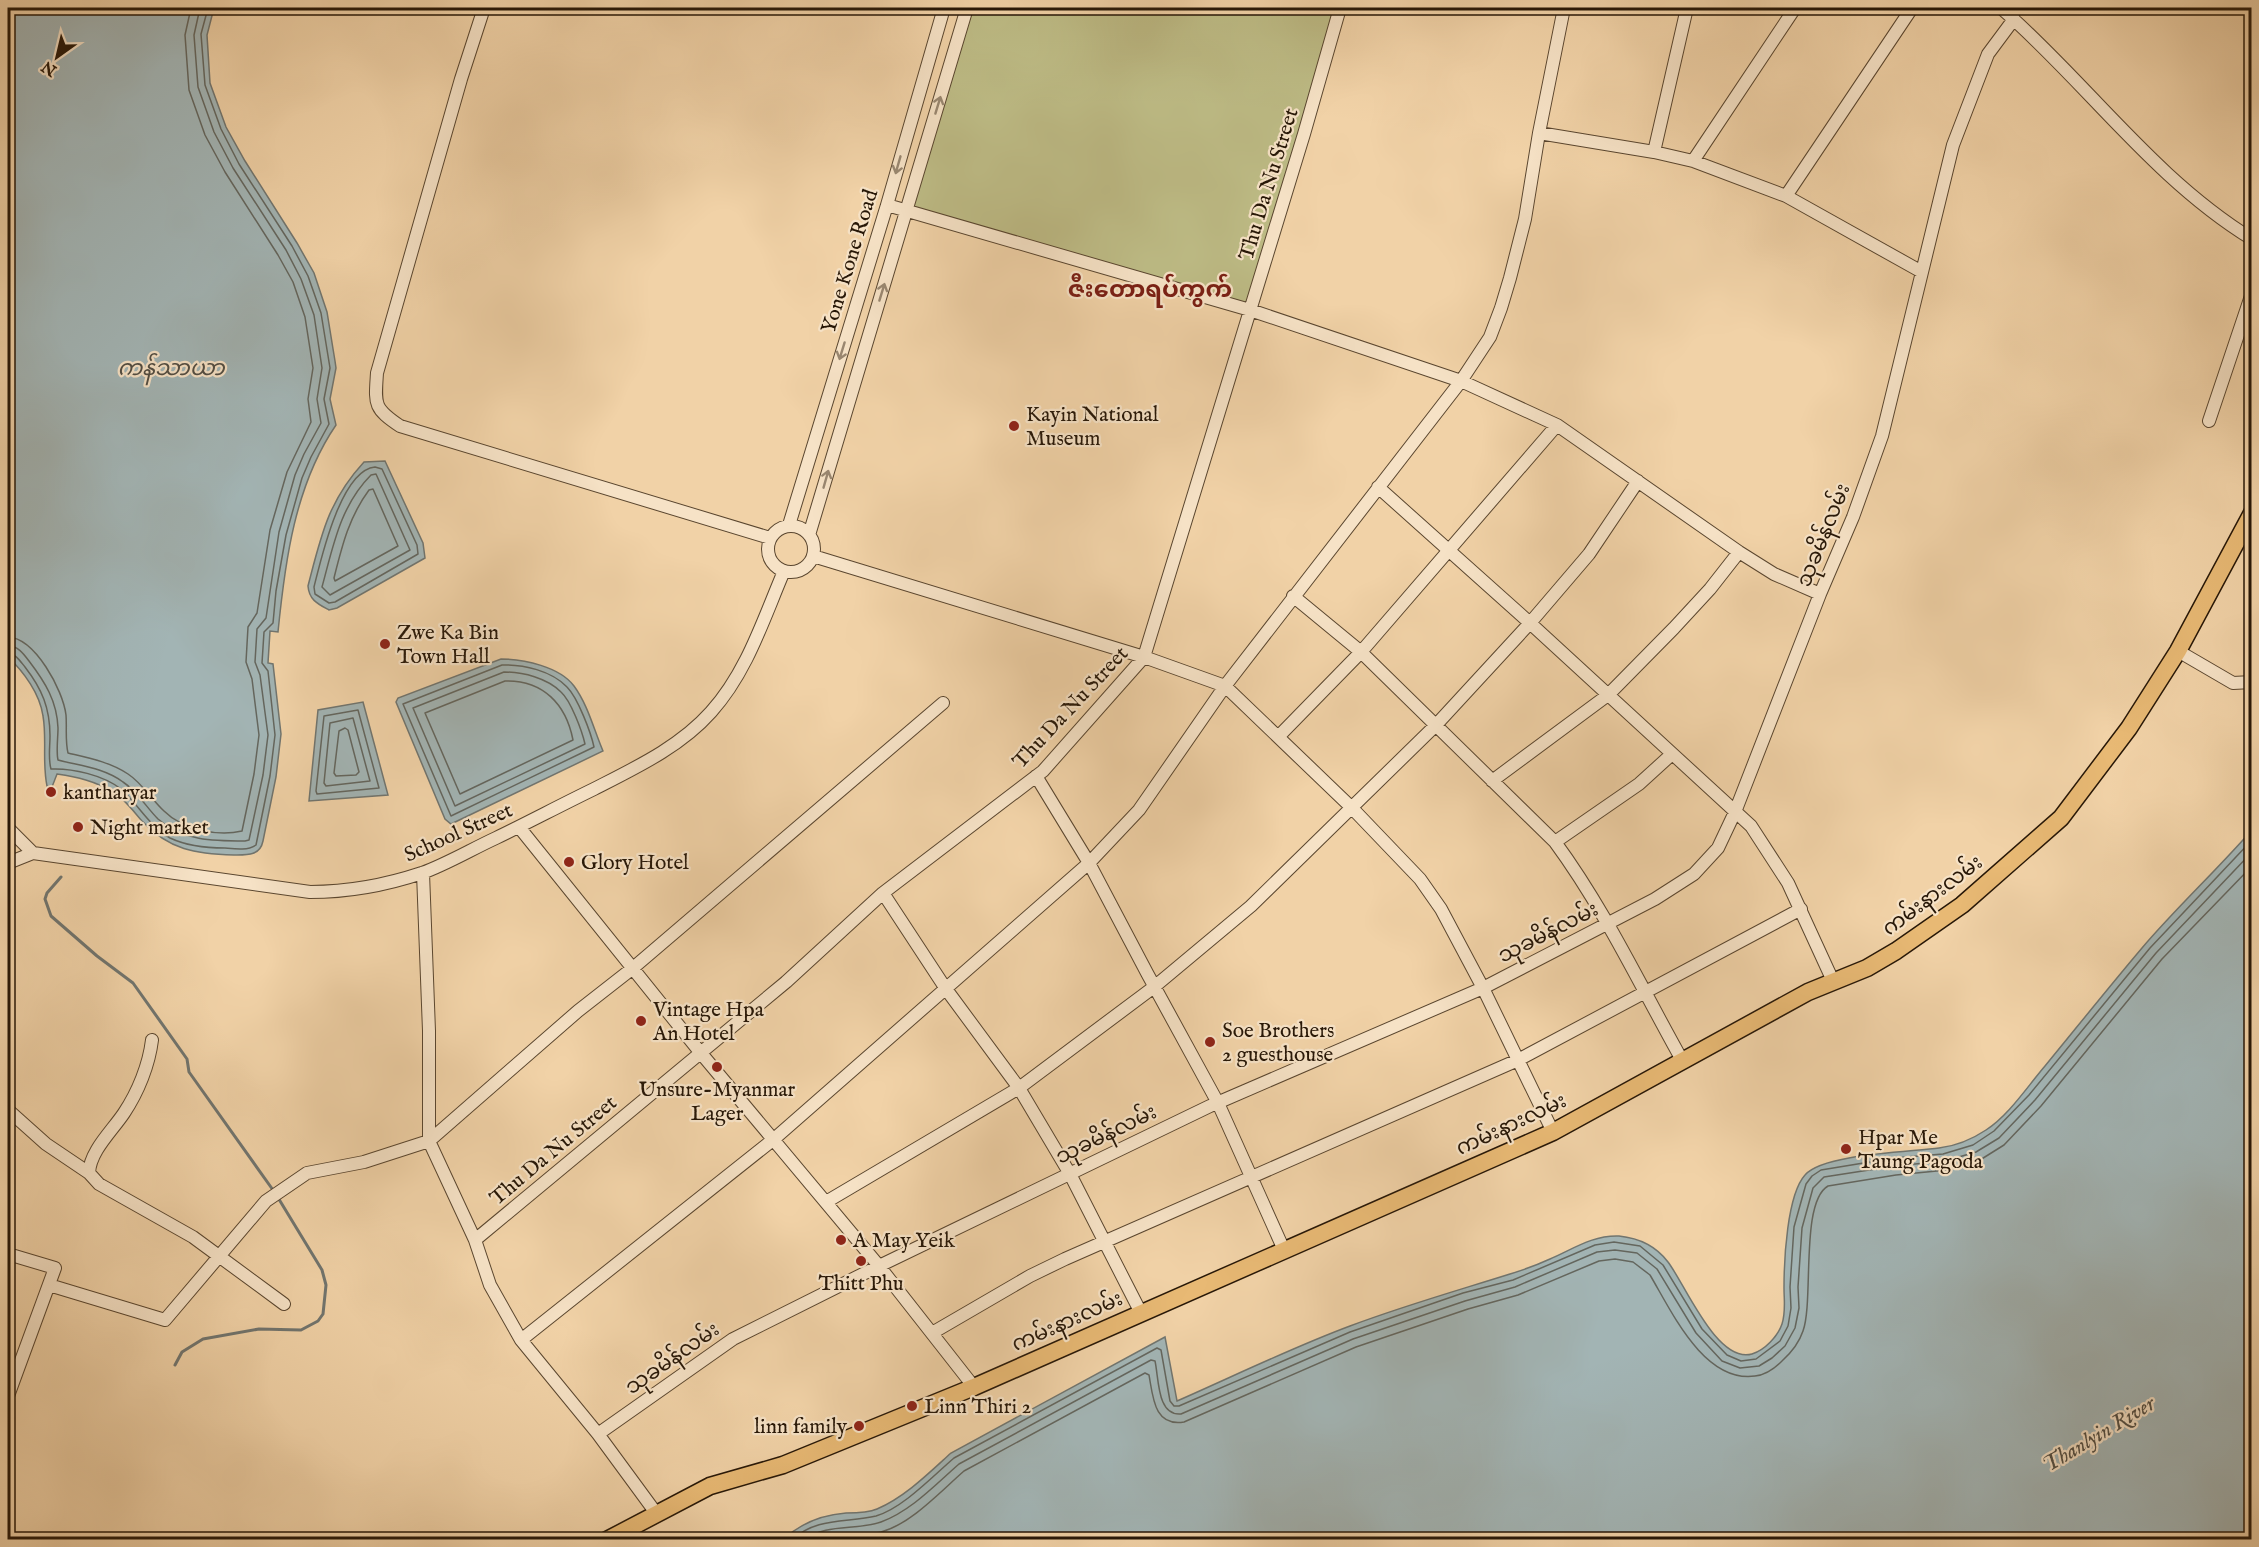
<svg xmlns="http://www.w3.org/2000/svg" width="2259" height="1547" viewBox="0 0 2259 1547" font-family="'IM FELL English','Noto Sans Myanmar',serif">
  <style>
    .green { fill: #bdbb85; stroke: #726946; stroke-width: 1.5 }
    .water { fill: #a2b4b4; stroke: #71756f; stroke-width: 1.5 }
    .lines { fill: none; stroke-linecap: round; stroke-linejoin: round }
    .shore { stroke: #64665e; stroke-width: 1.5 }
    .stream { stroke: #71756f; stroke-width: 3 }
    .minor-casing { stroke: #5a462f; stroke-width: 14 }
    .major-casing { stroke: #271707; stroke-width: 19 }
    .minor { stroke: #f6e2c6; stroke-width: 12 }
    .major { stroke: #e8b974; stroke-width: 16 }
    .oneway { stroke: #998770 }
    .poi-dot { fill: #8f2418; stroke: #f6e2c6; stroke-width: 2 }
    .labels { text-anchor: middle; stroke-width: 4.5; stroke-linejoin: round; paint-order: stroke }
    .street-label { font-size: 21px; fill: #271707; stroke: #f6e2c6 }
    .poi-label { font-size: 21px; fill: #271707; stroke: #f6e2c6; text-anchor: start }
    .water-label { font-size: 22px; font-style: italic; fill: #524e44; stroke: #f6e2c6 }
    .quarter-label { font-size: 24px; font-weight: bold; fill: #7a1f14; stroke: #f6e2c6 }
  </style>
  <rect width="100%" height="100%" fill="#f1d2a7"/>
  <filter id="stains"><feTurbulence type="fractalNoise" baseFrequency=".00333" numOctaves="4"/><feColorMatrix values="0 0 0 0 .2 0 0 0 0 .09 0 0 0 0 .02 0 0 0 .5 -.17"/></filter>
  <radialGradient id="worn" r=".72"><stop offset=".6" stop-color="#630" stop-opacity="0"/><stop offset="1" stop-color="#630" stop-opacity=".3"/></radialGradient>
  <path class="green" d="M967,8H1342L1250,310L906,211Z"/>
  <path class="water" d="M8,8H214L207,35L210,83L226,127L245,161L297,243L314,273L327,312L335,361L336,368L330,399L336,425C295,485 285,561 278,632L270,631L268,663L273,664L281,734L276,777L263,841C260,856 247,855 234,855C196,854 169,850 142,821C134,812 124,798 113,792C95,781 77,777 57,774L52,787L47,786C42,762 47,739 43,716C40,694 24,672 8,657Z
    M385,461L423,543L425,558L337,608L329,610C318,604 309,600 308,586C321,536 328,501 364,462Z
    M501,659C524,659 560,667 574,686C588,705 594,730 603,751L451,824L445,819L396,702L398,698Z
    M363,702L388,795L309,801L318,710Z
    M2251,831V1539H784C801,1523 821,1515 846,1513C856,1513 868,1513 877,1509C905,1497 929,1473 951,1453L1165,1337L1177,1401C1234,1376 1291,1348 1350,1326C1403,1306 1456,1291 1510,1274C1523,1270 1537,1265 1550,1259C1573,1249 1593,1235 1619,1236C1638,1238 1656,1246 1668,1262C1685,1284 1717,1364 1752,1354C1765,1350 1778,1336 1782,1324C1786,1312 1784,1300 1784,1288C1784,1260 1787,1195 1805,1175C1823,1154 1909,1152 1939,1148C1956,1146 1971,1140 1986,1130C2009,1115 2027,1087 2045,1066C2077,1027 2109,987 2142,948C2176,908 2216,871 2251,831Z"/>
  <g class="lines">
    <path class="shore" d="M375,467L382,469L417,545L418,554L335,602L329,603L315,594L314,587C321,559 341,470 375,467Z
      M376,474L410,550L330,595L322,587C333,547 340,506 371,475Z
      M373,489L398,546L335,581L334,578C342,546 349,517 369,490Z
      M8,637C35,638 63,690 66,715C67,727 65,741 68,753C89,758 110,762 128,774C142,783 152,800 164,811C182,829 217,837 242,831L254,774L259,735L252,679L246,662L248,627L257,613L270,530L287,472L311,422L308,399L313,368L305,317L293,282L278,255L225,172L205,135L189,90L185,35L191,8
      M8,646C18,646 23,653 29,661C45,682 57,701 58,728C58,738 56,751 58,760C81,766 104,768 123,782C137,791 146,807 158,819C182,841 214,841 245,841L249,840L263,775L268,735L260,675L255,662L257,629L266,618L279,532L295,475L304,454L321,423L317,399L322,368L314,315L301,279L286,250L233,168L214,132L198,87L194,35L200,8
      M8,653C16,654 20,661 25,667C42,689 50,708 50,736C50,747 48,759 51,769C72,768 103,775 121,789C138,804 150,827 170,838C187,846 207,848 225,848C235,849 247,851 256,845L270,776L275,735L268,671L262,663L264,632L273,623L276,591L286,535L302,478L311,457L329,424L324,399L330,368L321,313L308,276L292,246L239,164L221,129L205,85L201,34L208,8
      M502,665C523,664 552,671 567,687C578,698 591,733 594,747L451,816L403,704Z
      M504,672C523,672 547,678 561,692C571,701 582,731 585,744L455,806L413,708Z
      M505,681C543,680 566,704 573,740L460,794L425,713Z
      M358,710L379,788L317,794L316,791L324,716Z
      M353,718L370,781L326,786L324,783L330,723Z
      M345,728L348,730L359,772L356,775L336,776L334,773L339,731Z
      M792,1540C816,1517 847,1523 876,1516C903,1508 933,1476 954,1458L1157,1348L1161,1350L1170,1401L1174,1406H1179L1350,1332L1463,1293L1513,1280L1595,1245L1614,1242L1640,1246L1663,1265L1702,1329L1727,1355L1741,1361L1756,1359L1780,1341L1788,1326L1791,1308L1790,1287L1794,1227L1806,1184L1812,1176L1821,1170L1894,1158L1943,1154L1973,1145L1994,1131L2029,1095L2150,948L2252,840
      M804,1540C827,1523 855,1531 881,1522C911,1511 935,1485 959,1464L1151,1360L1155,1361C1159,1379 1157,1416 1181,1414L1353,1339L1465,1301L1515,1287L1597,1252L1615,1250L1637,1253L1657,1269L1696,1333L1722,1361L1740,1368L1759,1366L1772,1358L1785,1346L1795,1328L1799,1308L1798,1287L1802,1228L1813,1188L1824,1177L1895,1166L1945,1161L1976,1152L1999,1138L2035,1100L2156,953L2252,852
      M825,1540C843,1536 863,1536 881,1532C911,1524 941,1491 964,1471L1145,1373L1149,1375C1153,1397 1154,1427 1184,1422L1356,1347L1468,1309L1518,1295L1599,1261L1615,1259L1633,1262L1650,1275C1672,1312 1704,1383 1755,1376C1765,1375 1775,1368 1782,1361C1792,1352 1799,1343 1803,1331C1814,1301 1800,1202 1828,1186L1896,1175L1947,1170L1980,1160L2004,1145L2041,1106L2162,959L2252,866"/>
    <path class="stream" d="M61,877L47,893L45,899L51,916L97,956L133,983L187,1059L189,1072L273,1190
      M175,1365L182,1352L203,1339L259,1329L301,1330L318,1321L323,1314L326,1285L322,1270L277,1196"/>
    <defs>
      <path id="minor" d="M484,8L461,79L377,373C375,404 373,408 400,426L770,538
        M2001,8C2086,82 2154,179 2252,239
        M1539,133L1654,152L1693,161L1786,196L1922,272
        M1654,152L1687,8
        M1693,161L1795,8
        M1786,196L1912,8
        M887,205L1250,310L1461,381L1557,425L1739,552L1774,574L1820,594
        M2209,421L2252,293
        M1378,487L1530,623L1751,826L1788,883L1833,981
        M789,525L887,205L944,8
        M768 549a23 23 0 1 1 46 0a23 23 0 1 1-46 0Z
        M809,535L967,8
        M813,556L1144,657L1225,686L1352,808L1420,879L1441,909L1483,988L1553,1132
        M1293,596L1361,652L1555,842C1605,910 1641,987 1682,1060
        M2178,651L2233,683L2252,682
        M1278,737L1361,652L1557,425
        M1036,776L1089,863L1147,973L1218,1103L1284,1250
        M1492,781L1608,695L1674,628L1710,589L1739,552
        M519,827L700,1052L879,1266L974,1387
        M8,828L33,853L310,892C348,892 386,885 422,873C447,864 472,849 496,838C529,822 561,805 594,789C635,768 680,747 711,712C747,672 763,620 784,571
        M1555,842L1639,784L1672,754
        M8,863L33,853
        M423,873L429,1031V1141L475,1240L490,1285L521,1340L598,1434L656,1513
        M883,893L946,989L1019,1088L1070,1174L1141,1313
        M152,1040C149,1065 138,1092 124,1113C112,1131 90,1151 89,1173L99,1184L193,1237L284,1304
        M8,1110L46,1144L89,1173
        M826,1202L1019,1088L1154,987L1251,906L1436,725L1530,623L1589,554L1638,481
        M475,1240L786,982L883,893L1043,771L1144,657L1304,134L1340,8
        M8,1254L55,1268L8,1396
        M49,1285L165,1320L266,1201L307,1173L364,1162L429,1141L578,1011L633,968L943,703
        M932,1333L1030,1276L1065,1259L1518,1060L1801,909
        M521,1340L774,1139L1089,863L1139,810L1225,686L1461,381L1490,337L1501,308L1510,278L1525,219L1539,133L1564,8
        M598,1434L733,1339L879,1266L1210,1106L1483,988L1655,899L1694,874L1718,848L1735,812L1820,594L1853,517L1882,436L1953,145L1988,54L2014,19"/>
      <path id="major" d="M607,1540L710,1486L783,1465L974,1387L1553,1132L1808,992L1867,968L1896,951L1962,905L2061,818L2129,728L2178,651L2252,513"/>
    </defs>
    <use href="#minor" class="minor-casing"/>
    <use href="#major" class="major-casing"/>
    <use href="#minor" class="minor"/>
    <use href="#major" class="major"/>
  </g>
  <defs><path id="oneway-shaft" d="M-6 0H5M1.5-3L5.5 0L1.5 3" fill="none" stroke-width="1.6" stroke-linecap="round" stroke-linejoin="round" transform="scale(1.5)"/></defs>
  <g class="oneway">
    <use href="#oneway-shaft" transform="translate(938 105) rotate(-73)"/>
    <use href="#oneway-shaft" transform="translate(898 165) rotate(106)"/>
    <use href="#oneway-shaft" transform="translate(882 292) rotate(-73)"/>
    <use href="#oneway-shaft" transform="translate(842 351) rotate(107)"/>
    <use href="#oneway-shaft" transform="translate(826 479) rotate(-74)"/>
  </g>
  <g class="poi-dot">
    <circle cx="1014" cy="426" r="6"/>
    <circle cx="385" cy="644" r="6"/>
    <circle cx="51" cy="792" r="6"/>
    <circle cx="78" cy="827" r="6"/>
    <circle cx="569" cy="862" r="6"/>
    <circle cx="641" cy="1021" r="6"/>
    <circle cx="1210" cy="1042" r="6"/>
    <circle cx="717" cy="1067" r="6"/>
    <circle cx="1846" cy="1149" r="6"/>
    <circle cx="841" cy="1240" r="6"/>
    <circle cx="861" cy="1261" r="6"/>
    <circle cx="912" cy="1406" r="6"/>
    <circle cx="859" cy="1426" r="6"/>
  </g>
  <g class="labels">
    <g class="street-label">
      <text transform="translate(1268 184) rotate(-73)" y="7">Thu Da Nu Street</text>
      <text transform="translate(849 261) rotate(-73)" y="7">Yone Kone Road</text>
      <text transform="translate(1823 535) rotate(-68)" y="7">သုခမိန်လမ်း</text>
      <text transform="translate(1070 707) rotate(-47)" y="7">Thu Da Nu Street</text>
      <text transform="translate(458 832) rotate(-24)" y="7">School Street</text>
      <text transform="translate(1932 895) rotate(-37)" y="7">ကမ်းနားလမ်း</text>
      <text transform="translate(1548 932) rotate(-27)" y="7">သုခမိန်လမ်း</text>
      <text transform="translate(1511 1124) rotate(-25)" y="7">ကမ်းနားလမ်း</text>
      <text transform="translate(1106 1134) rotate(-26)" y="7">သုခမိန်လမ်း</text>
      <text transform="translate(553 1150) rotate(-40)" y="7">Thu Da Nu Street</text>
      <text transform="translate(1067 1321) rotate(-24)" y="7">ကမ်းနားလမ်း</text>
      <text transform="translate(672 1358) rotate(-35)" y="7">သုခမိန်လမ်း</text>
    </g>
    <g class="poi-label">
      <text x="1026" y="421">Kayin National<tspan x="1026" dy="24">Museum</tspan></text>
      <text x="397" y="639">Zwe Ka Bin<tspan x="397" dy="24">Town Hall</tspan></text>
      <text x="63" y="799">kantharyar</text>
      <text x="90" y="834">Night market</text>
      <text x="581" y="869">Glory Hotel</text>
      <text x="653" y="1016">Vintage Hpa<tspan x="653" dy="24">An Hotel</tspan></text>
      <text x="1222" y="1037">Soe Brothers<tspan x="1222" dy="24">2 guesthouse</tspan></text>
      <text x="717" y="1096" text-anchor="middle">Unsure-Myanmar<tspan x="717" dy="24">Lager</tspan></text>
      <text x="1858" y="1144">Hpar Me<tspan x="1858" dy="24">Taung Pagoda</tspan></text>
      <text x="853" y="1247">A May Yeik</text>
      <text x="861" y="1290" text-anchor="middle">Thitt Phu</text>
      <text x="924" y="1413">Linn Thiri 2</text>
      <text x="847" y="1433" text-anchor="end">linn family</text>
    </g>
    <g class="water-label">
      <text x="171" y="375">ကန်သာယာ</text>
      <text transform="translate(2098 1433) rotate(-31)" y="8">Thanlyin River</text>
    </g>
    <g class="quarter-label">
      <text x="1150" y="297">ဇီးတောရပ်ကွက်</text>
    </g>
  </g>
  <rect width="2259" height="1547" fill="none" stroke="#f1d2a7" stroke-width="30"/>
  <rect x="9" y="9" width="2241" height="1529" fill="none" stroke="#271707" stroke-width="3"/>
  <rect x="15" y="15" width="2229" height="1517" fill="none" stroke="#271707" stroke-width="1.5"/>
  <g transform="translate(57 57) rotate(214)" stroke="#f6e2c6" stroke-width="4.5" paint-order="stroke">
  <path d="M0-4.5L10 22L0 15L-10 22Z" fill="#271707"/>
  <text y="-9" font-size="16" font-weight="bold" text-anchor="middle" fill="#271707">N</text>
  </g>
  <rect width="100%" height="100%" filter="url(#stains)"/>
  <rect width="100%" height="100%" fill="url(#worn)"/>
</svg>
